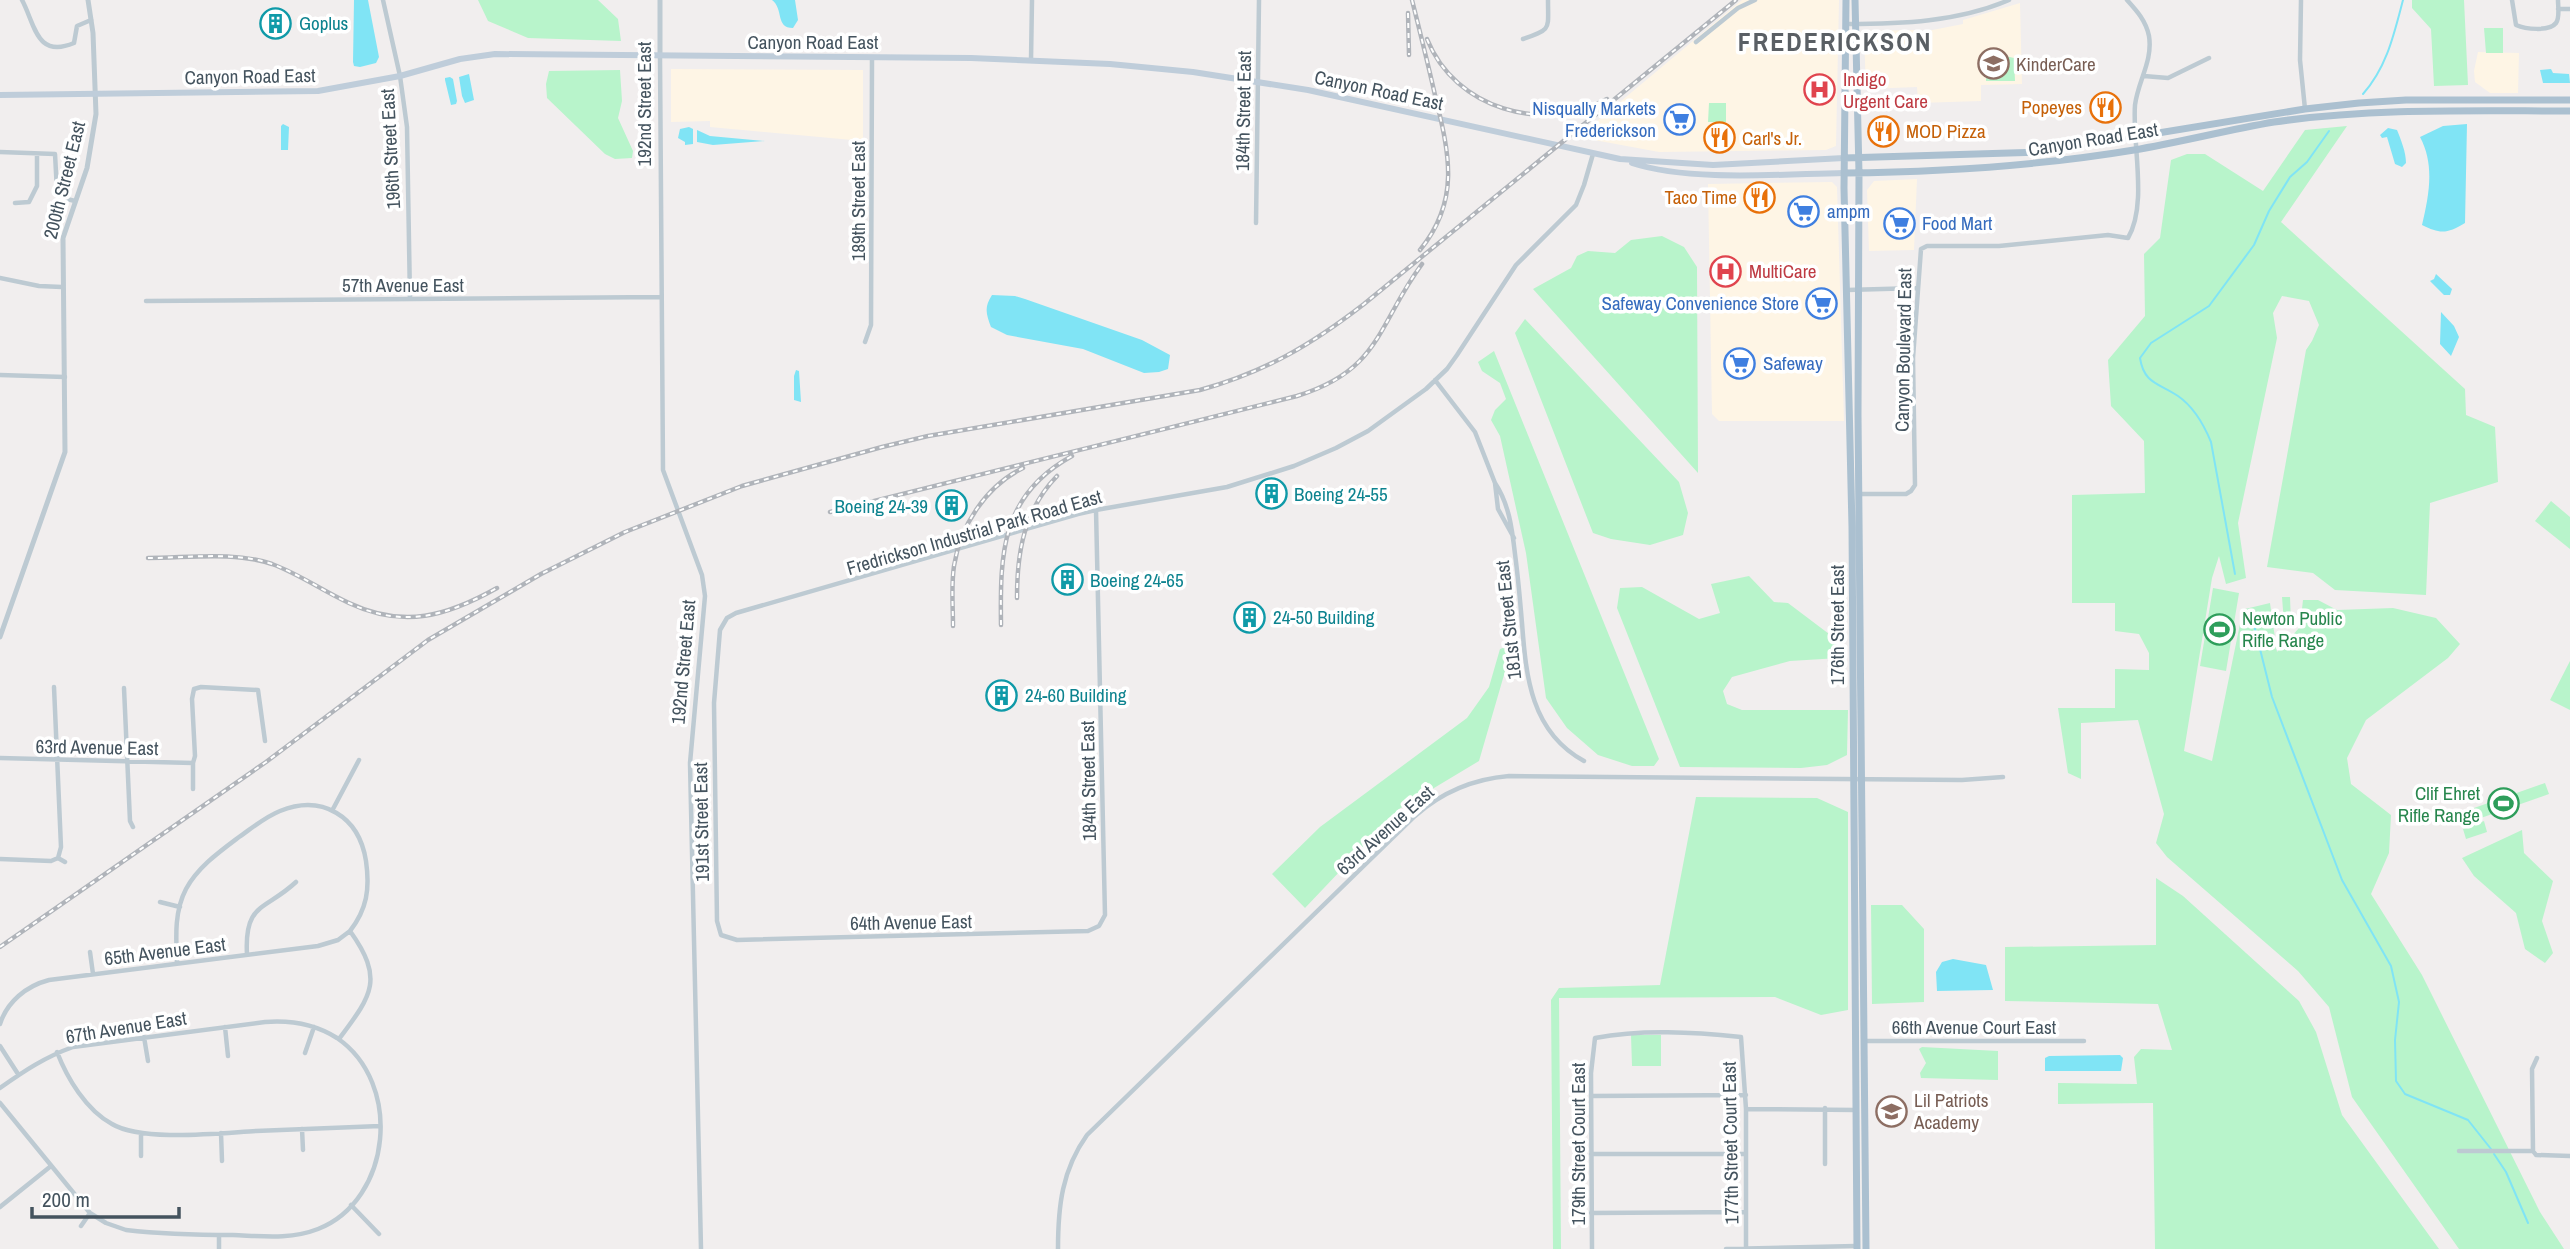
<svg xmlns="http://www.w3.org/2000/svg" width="2570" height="1249" viewBox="0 0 2570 1249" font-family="'Archivo Narrow',sans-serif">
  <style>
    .commercial { fill: #fef5e5 }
    .green { fill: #b8f4cb }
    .water { fill: #80e4f5 }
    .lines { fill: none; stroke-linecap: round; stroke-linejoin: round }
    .stream { stroke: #80e4f5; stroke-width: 2 }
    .minor { stroke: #bdcad2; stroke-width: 4.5 }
    .tertiary { stroke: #bdcad2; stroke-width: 5 }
    .secondary { stroke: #bfcdda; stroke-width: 6 }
    .primary { stroke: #abc0d0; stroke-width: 7 }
    .rail-casing { stroke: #b0b4ba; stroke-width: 4.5 }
    .rail { stroke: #fff; stroke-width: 2; stroke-dasharray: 5; stroke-linecap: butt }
    .labels { text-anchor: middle; stroke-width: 7; stroke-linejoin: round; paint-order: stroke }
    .culture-label { font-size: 19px; fill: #0d838f; stroke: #fff; text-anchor: start }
    .street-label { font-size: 19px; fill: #44535e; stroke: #fff }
    .education-label { font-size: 19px; fill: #785e54; stroke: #fff; text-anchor: start }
    .health-label { font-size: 19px; fill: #be3a42; stroke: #fff; text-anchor: start }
    .food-label { font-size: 19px; fill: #c56008; stroke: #fff; text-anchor: end }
    .shop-label { font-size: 19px; fill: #366cbe; stroke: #fff; text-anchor: start }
    .leisure-label { font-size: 19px; fill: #27864d; stroke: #fff; text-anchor: start }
    .district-label { font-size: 26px; font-weight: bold; letter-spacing: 2px; fill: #5a5f64; stroke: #fff }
  </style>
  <rect width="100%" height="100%" fill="#f1eeee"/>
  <path class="commercial" d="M1742,0H1839L1836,146L1826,150L1659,152L1578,137Z
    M2020,3L2022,84L1981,85V101L1918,103L1917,87L1866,89L1864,35L1867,31L1916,30L1917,33L1963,24V20Z
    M2478,52L2519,53L2518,93H2490L2475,82L2474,71Z
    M671,69L863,70V141L710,127V121L671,122Z
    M1917,179L1914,250L1869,251L1867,190L1874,181Z
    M1832,182L1837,187L1844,421H1719L1712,414L1708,184Z"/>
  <path class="green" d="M478,0H598L618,19L621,41L528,38L488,21Z
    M2412,0H2464L2468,85L2434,86L2431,29L2412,8Z
    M2484,28H2503V53H2486Z
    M2005,56L2014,58L2015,81H1986V75H1992L1993,78H2001L2000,61L2005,60Z
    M620,70L622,101L618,118L633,151L632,158L615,159L605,154L547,98L546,84L549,71Z
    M1709,103H1726V122H1708Z
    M2347,126L2281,222L2465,389L2466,415L2495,427L2498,482L2430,503L2426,595L2335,590L2313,573L2267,567L2306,350L2312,341L2319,325L2309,301L2282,296L2273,313L2277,338L2238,523L2246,578L2226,584L2219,556L2212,578L2184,751L2212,761L2240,624L2245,609L2270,603L2277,652L2300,627L2303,600H2318L2337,610L2393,608L2436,618L2460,644L2448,658L2366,720L2347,758L2351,784L2391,815L2389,853L2371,894L2422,975L2540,1212L2564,1249H2459L2352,1097L2329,1007L2298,971L2167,857L2156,843L2164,814L2138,720L2081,723V779L2068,773L2058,708H2115V669L2149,670V653L2139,634L2115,631V603H2072V495L2145,493L2144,441L2111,406L2108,360L2145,316L2144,254L2160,238L2171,160L2187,154H2205L2263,191L2305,130Z
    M1662,236L1684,247L1697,267L1698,473L1533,289L1571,268L1577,256L1588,251L1615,253L1631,240Z
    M1525,319L1679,482L1688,513L1683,535L1650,545L1611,539L1593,533L1515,333Z
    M1494,351L1659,759L1654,766H1632L1598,755L1567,728L1546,698L1526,553L1500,436L1491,420L1495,410L1506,399L1500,383L1482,371L1478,362Z
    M2551,501L2570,517V549L2535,521Z
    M1749,576L1774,602L1788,603L1837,640L1839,658L1790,661L1732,677L1723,691L1727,704L1742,710H1848L1847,755L1827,765L1801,768L1680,767L1617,608L1620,588L1642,587L1699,619L1720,613L1711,584Z
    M2213,588L2239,593L2226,671L2200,666Z
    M2282,597H2290L2291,623H2284Z
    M1513,644L1479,761L1399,809L1305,908L1272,874L1320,827L1467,718L1489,687L1500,649Z
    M2570,661V710L2550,700Z
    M2545,783L2549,794L2461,825L2457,814Z
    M1696,797L1817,798L1848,812V1010L1821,1015L1775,997L1559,998L1561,1249H1553L1551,1000L1559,988L1660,985Z
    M2484,821L2487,832L2466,839L2463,829Z
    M2522,830L2524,853L2553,881L2542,921L2553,953L2545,963L2525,949L2516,913L2474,876L2462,858Z
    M2156,878L2183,896L2299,1001L2316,1032L2342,1115L2439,1249H2155L2153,1103L2058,1104V1083L2137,1084L2134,1057L2141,1049L2172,1050L2158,1004L2005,1001V947L2156,945Z
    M1871,905H1902L1924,929V1002L1872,1004Z
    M1631,1035H1661V1066H1632Z
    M1922,1047L1998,1051V1080L1921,1078L1920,1073L1926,1063L1919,1049Z"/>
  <path class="water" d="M354,0H368L379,57L376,63L360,67L354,66L353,62Z
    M772,0H795L798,20L793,28C775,28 784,9 772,0Z
    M2551,69L2553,73L2569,74L2570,83H2543L2540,70Z
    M469,74L474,100L465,103L462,96L459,77Z
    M450,77L453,79L457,101L456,104L451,105L445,80V78Z
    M283,124L289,127L288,150H281V126Z
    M2467,124L2465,223C2447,234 2440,234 2422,225C2429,195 2435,165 2420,137L2443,126Z
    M689,127L693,129V144L685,145V142L678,138L680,129Z
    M2388,128L2397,130C2401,140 2406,152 2406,163L2402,167L2395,164L2387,137L2382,138L2380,135Z
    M697,130L710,136L765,141L713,145L697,142Z
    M2436,274L2452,289L2450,295H2444L2430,281L2434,279Z
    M992,295L1015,296L1025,299L1142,340L1170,355L1168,369L1159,372L1144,373L1083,349L1007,335L991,327C986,314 984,307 992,295Z
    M2441,312L2454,326L2459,337L2451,356L2440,344Z
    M796,370L799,371L801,402L794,400V376Z
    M1953,959L1986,965L1993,990L1937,991L1936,972L1942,962Z
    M2120,1055L2123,1058L2121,1071H2045V1058L2049,1056Z"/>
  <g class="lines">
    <path class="stream" d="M2363,94C2387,67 2394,34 2403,0
      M2235,574L2211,442C2204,425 2194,407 2178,396C2159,383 2144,384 2140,358L2151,343L2209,306L2254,245L2269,211L2290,177L2307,162L2329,131
      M2253,621L2272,697L2342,880L2391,966L2399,1002L2395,1040L2396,1081L2405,1094L2468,1120L2491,1149
      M2494,1154L2506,1172L2528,1223"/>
    <path class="minor" d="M22,0C35,24 36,59 74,43L77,26L91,20
      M383,0L400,76L407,127L410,299
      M2301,0L2300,60L2305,109
      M2512,0L2516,25C2525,29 2549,32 2556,23C2560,18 2558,7 2558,0
      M2558,9H2570
      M1846,24C1901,24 1958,22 2009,0
      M1523,39C1552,29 1548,30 1548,0
      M1696,42L1738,8L1755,0
      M660,57L663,470L702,575L705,596L690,763L701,1249
      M1031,60L1032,0
      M2144,76L2168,78L2209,58
      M0,152L55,154L57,191L63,198L75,201
      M15,203L29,202L37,186V154
      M1256,223L1259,0
      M0,278L39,286L62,287
      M1847,290L1918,288
      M146,301L661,297
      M865,342L871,325L872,58
      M0,375L65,377
      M1435,380L1475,432L1495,483
      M1860,494H1906L1911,491L1915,485L1913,358L1921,249L1927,246H1999L2108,235L2128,238C2148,204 2132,144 2135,105C2138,81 2153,61 2149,36C2146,21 2137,11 2127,0
      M1096,510L1105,915L1099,926L1088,931L737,940L721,935L717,921L714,703L720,630L727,618L736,613L1078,514L1096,510L1227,487L1294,466L1336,448L1368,431L1426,389L1447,369L1457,355L1516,265L1576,205L1584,185L1593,154
      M1514,538L1498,509L1495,483C1509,504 1512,528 1515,554C1518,577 1520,599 1522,623C1526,677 1531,732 1584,761
      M54,687L61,847L58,858L65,862
      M124,688L130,821L133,827
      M0,758L193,763
      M193,789V763L195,756L192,699L194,689L201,687L258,690L265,741
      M333,809L359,760
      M0,859L51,861L58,858
      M160,902L180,907
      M90,952L93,974
      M247,955C244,902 265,911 296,882
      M177,963C176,938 174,912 186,889C198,867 219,852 239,837C252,828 265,817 280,811C322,794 359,816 366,861C370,889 367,909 350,931C385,980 371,996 339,1039
      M0,1024C7,1002 26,986 49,980L318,946L338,940L350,931
      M225,1027L228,1056
      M144,1037L148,1061
      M1865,1041H2084
      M0,1046L18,1074
      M57,1052C67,1078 86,1110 112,1124C142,1142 220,1133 256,1131C297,1129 339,1128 380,1126
      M305,1053L314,1027
      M0,1088C24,1071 45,1057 73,1047L265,1022C290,1020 315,1024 337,1038C403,1083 392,1200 318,1229C290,1240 261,1236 233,1235C197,1235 161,1234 126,1230L106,1223L90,1213L0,1103
      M1591,1096L1746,1095
      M1746,1109L1856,1110
      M302,1129L303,1150
      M141,1133V1156
      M221,1133L222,1161
      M2459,1151H2533L2536,1155L2570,1156
      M2533,1151L2532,1069L2537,1058
      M1591,1154H1746
      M1825,1164V1108
      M351,1205L379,1234
      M0,1207L51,1166
      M1591,1213L1746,1212
      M81,1226L90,1213
      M219,1249V1235
      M1058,1249C1058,1206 1062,1170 1087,1135L1415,816C1442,792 1473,779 1509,776L1962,780L2003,777
      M1592,1249L1591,1073L1595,1038C1642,1029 1693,1032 1741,1037L1746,1109V1248
      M1726,1249L1856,1246"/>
    <path class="tertiary" d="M660,56V0
      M0,637L65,452L63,238L87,168L96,114L93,33L88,0"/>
    <path class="secondary" d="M0,95L318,91L400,76L460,59L495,54L971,58L1110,64L1193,72L1308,90L1620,159L1713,165L1844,158
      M1632,163C1690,182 1782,174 1844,173"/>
    <path class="primary" d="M1846,0L1844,188L1852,527L1857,1249
      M1855,0L1859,173L1858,415L1866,1249
      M1844,158L2042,152L2305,109L2359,103L2406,100H2570
      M1844,173C1941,172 2038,166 2134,150C2181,142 2227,130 2274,122C2372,108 2471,111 2570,111"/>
    <defs>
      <path id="rail" d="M1412,0C1420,32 1428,64 1435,95C1449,153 1461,200 1420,250
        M1408,13L1409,55
        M1427,39C1455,109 1543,134 1607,99
        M830,512L1297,396C1381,370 1377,325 1422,264
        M148,558C188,558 234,551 272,564C299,574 323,591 349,603C404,629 447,616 497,588
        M1017,598C1017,552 1024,510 1057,476
        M1001,625C1000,553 1001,495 1072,456
        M953,626C953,606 951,586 954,566C960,526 986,486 1023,468
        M0,947L266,762L428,640L541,574L625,532L742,486L882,447L928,436L1200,390C1265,372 1311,345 1364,304L1736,0"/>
    </defs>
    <use href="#rail" class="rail-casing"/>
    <use href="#rail" class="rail"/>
  </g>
  <defs>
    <symbol id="building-ring" viewBox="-11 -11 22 22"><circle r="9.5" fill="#fff" stroke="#0f9aa8" stroke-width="1.5"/><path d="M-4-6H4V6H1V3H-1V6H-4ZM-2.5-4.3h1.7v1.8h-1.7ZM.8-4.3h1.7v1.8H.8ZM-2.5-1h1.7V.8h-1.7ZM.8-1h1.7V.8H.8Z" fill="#0f9aa8"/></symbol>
    <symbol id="school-ring" viewBox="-11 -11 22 22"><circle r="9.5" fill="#fff" stroke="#8d6e63" stroke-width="1.5"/><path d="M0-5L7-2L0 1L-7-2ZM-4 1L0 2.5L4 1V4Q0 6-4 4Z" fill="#8d6e63"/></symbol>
    <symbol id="hospital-ring" viewBox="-11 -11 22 22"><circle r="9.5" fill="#fff" stroke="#e0444e" stroke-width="1.5"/><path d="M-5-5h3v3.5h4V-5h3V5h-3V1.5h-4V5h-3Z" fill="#e0444e"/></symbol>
    <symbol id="restaurant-ring" viewBox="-11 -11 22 22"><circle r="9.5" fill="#fff" stroke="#e8710a" stroke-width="1.5"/><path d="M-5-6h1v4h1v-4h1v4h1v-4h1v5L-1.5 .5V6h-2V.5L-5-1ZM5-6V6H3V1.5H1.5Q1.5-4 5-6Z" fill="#e8710a"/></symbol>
    <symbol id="supermarket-ring" viewBox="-11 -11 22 22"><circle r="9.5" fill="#fff" stroke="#3f7fe0" stroke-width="1.5"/><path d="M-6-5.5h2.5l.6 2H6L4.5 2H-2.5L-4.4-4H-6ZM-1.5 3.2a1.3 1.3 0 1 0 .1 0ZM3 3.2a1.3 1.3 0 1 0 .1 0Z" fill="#3f7fe0"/></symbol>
    <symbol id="stadium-ring" viewBox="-11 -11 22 22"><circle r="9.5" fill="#fff" stroke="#2e9e5b" stroke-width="1.5"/><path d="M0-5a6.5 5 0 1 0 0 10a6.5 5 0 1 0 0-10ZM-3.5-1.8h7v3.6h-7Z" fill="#2e9e5b"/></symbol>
  </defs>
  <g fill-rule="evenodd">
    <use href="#building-ring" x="258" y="6" width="35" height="35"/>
    <use href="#school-ring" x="1976" y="46" width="35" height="35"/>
    <use href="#hospital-ring" x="1802" y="72" width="35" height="35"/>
    <use href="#restaurant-ring" x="2088" y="90" width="35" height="35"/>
    <use href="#supermarket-ring" x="1662" y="102" width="35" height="35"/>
    <use href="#restaurant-ring" x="1866" y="114" width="35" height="35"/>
    <use href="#restaurant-ring" x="1702" y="120" width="35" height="35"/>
    <use href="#restaurant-ring" x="1742" y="180" width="35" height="35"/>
    <use href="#supermarket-ring" x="1786" y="194" width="35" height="35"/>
    <use href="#supermarket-ring" x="1882" y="206" width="35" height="35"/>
    <use href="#hospital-ring" x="1708" y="254" width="35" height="35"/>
    <use href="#supermarket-ring" x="1804" y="286" width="35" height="35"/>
    <use href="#supermarket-ring" x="1722" y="346" width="35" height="35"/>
    <use href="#building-ring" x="1254" y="476" width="35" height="35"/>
    <use href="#building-ring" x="934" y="488" width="35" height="35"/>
    <use href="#building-ring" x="1050" y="562" width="35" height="35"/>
    <use href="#building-ring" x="1232" y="600" width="35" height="35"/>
    <use href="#stadium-ring" x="2202" y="612" width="35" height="35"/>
    <use href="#building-ring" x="984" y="678" width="35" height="35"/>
    <use href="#stadium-ring" x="2486" y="786" width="35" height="35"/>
    <use href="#school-ring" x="1874" y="1094" width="35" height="35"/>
  </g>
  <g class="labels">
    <g class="culture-label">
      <text x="299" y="30">Goplus</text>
      <text x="1294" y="501">Boeing 24-55</text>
      <text x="928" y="513" text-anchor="end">Boeing 24-39</text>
      <text x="1090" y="587">Boeing 24-65</text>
      <text x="1273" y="624">24-50 Building</text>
      <text x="1025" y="702">24-60 Building</text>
    </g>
    <g class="street-label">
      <text x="813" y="49">Canyon Road East</text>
      <text transform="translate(250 76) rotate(-1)" y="7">Canyon Road East</text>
      <text transform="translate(1379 90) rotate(12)" y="7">Canyon Road East</text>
      <text transform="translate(644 104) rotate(-90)" y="7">192nd Street East</text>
      <text transform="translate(1243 111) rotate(-89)" y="7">184th Street East</text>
      <text transform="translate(2093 139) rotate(-9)" y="7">Canyon Road East</text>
      <text transform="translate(390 149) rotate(-93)" y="7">196th Street East</text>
      <text transform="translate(64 180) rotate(-76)" y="7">200th Street East</text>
      <text transform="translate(858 201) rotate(-90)" y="7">189th Street East</text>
      <text x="403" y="292">57th Avenue East</text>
      <text transform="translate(1903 350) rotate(-89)" y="7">Canyon Boulevard East</text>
      <text transform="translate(974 532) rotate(-16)" y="7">Fredrickson Industrial Park Road East</text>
      <text transform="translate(1508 620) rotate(-96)" y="7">181st Street East</text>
      <text transform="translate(1837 625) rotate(-90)" y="7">176th Street East</text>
      <text transform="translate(683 662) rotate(-85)" y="7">192nd Street East</text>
      <text transform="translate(97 747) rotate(1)" y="7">63rd Avenue East</text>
      <text transform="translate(1088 781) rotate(-91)" y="7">184th Street East</text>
      <text transform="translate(701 822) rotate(-91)" y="7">191st Street East</text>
      <text transform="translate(1385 830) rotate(-42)" y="7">63rd Avenue East</text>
      <text transform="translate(911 922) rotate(-1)" y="7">64th Avenue East</text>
      <text transform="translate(165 951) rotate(-7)" y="7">65th Avenue East</text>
      <text transform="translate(126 1027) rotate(-9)" y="7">67th Avenue East</text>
      <text x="1974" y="1034">66th Avenue Court East</text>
      <text transform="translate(1730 1143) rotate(-91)" y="7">177th Street Court East</text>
      <text transform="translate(1578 1144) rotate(-90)" y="7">179th Street Court East</text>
    </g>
    <g class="education-label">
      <text x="2016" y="71">KinderCare</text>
      <text x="1914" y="1107">Lil Patriots<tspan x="1914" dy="22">Academy</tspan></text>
    </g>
    <g class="health-label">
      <text x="1843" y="86">Indigo<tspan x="1843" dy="22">Urgent Care</tspan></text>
      <text x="1749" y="278">MultiCare</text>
    </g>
    <g class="food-label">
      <text x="2082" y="114">Popeyes</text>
      <text x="1906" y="138" text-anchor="start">MOD Pizza</text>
      <text x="1742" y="145" text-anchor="start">Carl's Jr.</text>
      <text x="1737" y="204">Taco Time</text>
    </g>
    <g class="shop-label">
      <text x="1656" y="115" text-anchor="end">Nisqually Markets<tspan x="1656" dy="22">Frederickson</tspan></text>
      <text x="1827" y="218">ampm</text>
      <text x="1922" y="230">Food Mart</text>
      <text x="1799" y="310" text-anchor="end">Safeway Convenience Store</text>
      <text x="1763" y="370">Safeway</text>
    </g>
    <g class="leisure-label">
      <text x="2242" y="625">Newton Public<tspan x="2242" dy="22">Rifle Range</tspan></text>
      <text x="2480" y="800" text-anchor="end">Clif Ehret<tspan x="2480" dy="22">Rifle Range</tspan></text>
    </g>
    <g class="district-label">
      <text x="1835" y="51">FREDERICKSON</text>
    </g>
  </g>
  <path d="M32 1207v10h147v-10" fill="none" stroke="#44535e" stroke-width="3.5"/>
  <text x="42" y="1207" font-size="21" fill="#44535e" stroke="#ffffff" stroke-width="5" paint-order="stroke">200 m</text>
</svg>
